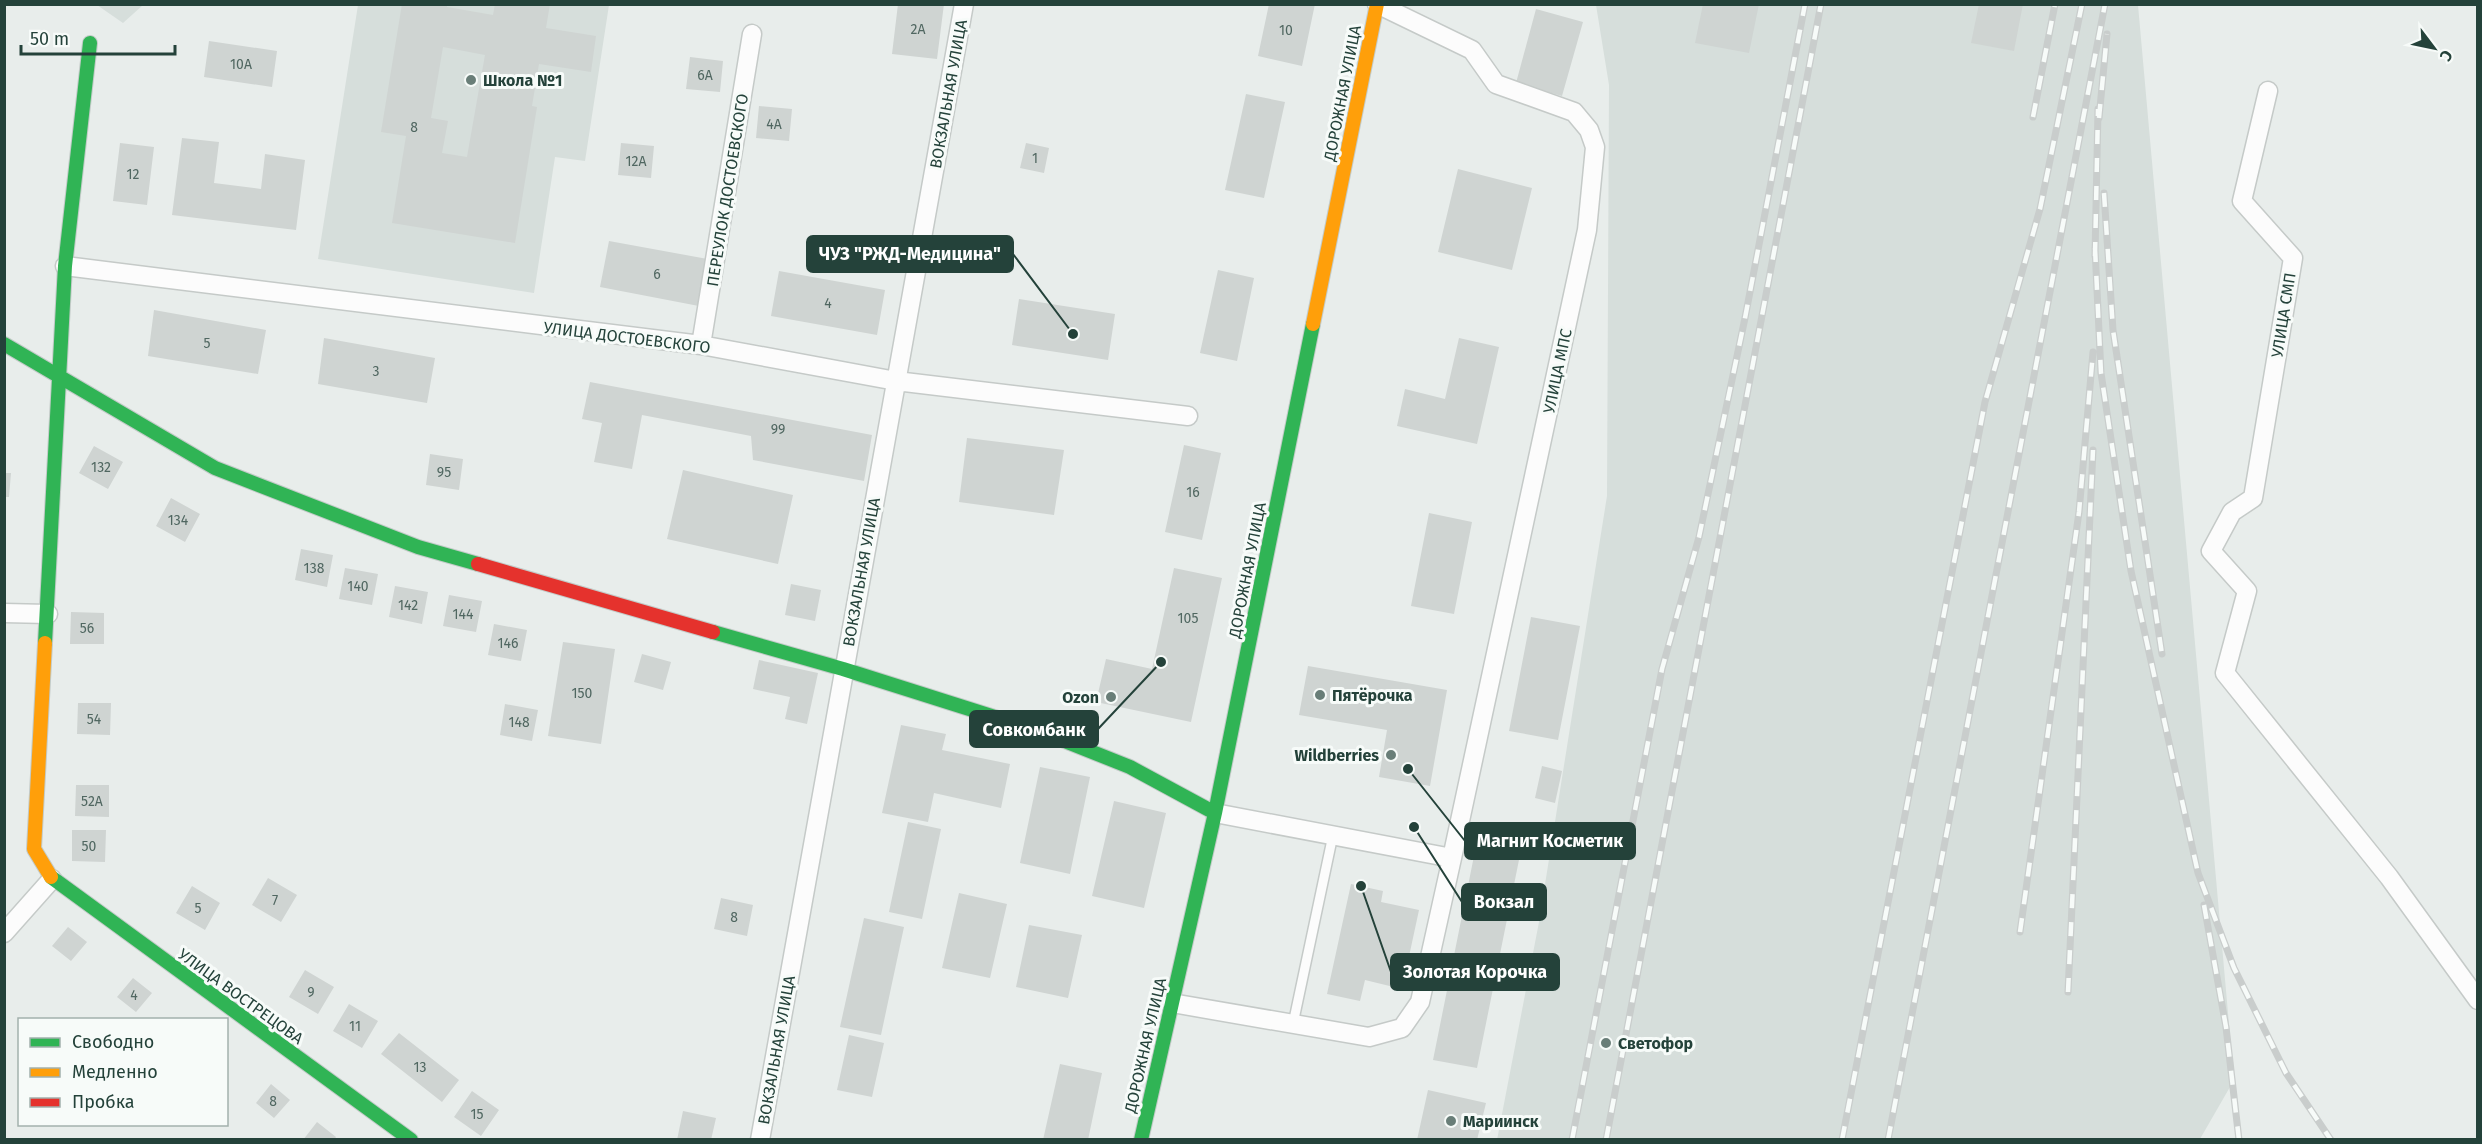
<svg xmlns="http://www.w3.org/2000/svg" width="2482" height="1144" viewBox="0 0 2482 1144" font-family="'Fira Sans',sans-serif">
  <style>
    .built { fill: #d6dedb }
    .building { fill: #cfd4d2; fill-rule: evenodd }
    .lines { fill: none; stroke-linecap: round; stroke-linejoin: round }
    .lane-casing { stroke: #c5cac8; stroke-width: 12 }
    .street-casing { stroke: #c5cac8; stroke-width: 21 }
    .fast-casing { stroke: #c3cbc8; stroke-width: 16 }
    .slow-casing { stroke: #c3cbc8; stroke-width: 16 }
    .jam-casing { stroke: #c3cbc8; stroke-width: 16 }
    .lane { stroke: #fcfcfc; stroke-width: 9 }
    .street { stroke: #fcfcfc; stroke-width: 18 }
    .fast { stroke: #30b455; stroke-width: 14 }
    .slow { stroke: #ff9f0a; stroke-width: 14 }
    .jam { stroke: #e5322d; stroke-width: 14 }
    .rail-casing { stroke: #c9cdcc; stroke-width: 7 }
    .rail { stroke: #f7fbf9; stroke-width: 4.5; stroke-dasharray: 14; stroke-linecap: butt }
    .poi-dot { fill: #697e78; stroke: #f7fbf9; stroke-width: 2 }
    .labels { text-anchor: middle; stroke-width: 6; stroke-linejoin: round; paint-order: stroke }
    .number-label { font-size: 14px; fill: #506761 }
    .poi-label { font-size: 16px; font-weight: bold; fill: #24423a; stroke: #f7fbf9; text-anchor: start }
    .street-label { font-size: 16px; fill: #24423a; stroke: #f7fbf9 }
    .leader { fill: none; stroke: #24423a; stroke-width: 2 }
    .callout-dot { fill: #24423a; stroke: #f7fbf9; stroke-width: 2 }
    .callout { fill: #24423a; stroke: #24423a; stroke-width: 2 }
    .callout-label { font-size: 18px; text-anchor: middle; font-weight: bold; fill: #fff }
  </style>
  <rect width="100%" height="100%" fill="#e8edeb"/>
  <path class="built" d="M97,5H143L123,23Z
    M358,5H609L585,161L555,157L534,293L318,259Z
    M1596,5H2138L2234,1080L2200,1139L1497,1140L1539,922L1607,496L1609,85Z"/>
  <path class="building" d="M402,4H447V7L493,15L495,4H550L546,28L596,36L591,72L539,64L532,106L537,107L515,243L392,223L406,136L381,132ZM443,47L485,55L467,157L442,153L448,121L431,118Z
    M898,4H944L937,59L892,54Z
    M1269,4H1315L1302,66L1258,56Z
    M1703,4H1759L1749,53L1695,43Z
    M1979,4H2023L2014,51L1971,43Z
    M1536,9L1583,22L1562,96L1516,83Z
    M209,41L277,51L272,87L204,77Z
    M690,57L723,61L720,92L686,89Z
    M1246,94L1285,102L1264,198L1225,190Z
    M759,106L792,109L789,141L756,138Z
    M182,138L219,142L214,183L261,189L265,154L305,160L296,230L172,215Z
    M120,143L154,147L147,205L113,201Z
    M621,143L654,146L651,178L618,175Z
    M1026,143L1049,148L1044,173L1020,168Z
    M1458,169L1532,188L1512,270L1438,252Z
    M609,241L713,260L704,307L600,287Z
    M1218,270L1254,278L1237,361L1200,353Z
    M779,271L885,290L877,335L771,316Z
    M1019,299L1115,314L1108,360L1012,345Z
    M154,310L266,330L258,374L148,356Z
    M324,338L435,358L427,403L318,384Z
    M1459,338L1499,347L1477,444L1397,426L1405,389L1445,399Z
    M590,382L872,435L864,481L753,460L751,436L642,415L632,469L594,462L602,423L582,419Z
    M967,438L1064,450L1054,515L959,502Z
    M1184,445L1221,453L1202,540L1165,532Z
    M94,446L123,462L108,489L79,473Z
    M430,454L463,459L459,490L426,485Z
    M683,470L793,495L778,564L667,539Z
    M4,473H11L9,497H4Z
    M171,498L200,514L185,542L156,526Z
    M1429,513L1472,522L1454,614L1411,606Z
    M301,549L333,555L327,587L295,580Z
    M345,568L378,574L372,605L339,599Z
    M1174,568L1222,578L1191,722L1096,702L1106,659L1152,669Z
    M791,584L821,590L815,621L785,615Z
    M395,586L428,592L422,624L389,617Z
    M449,595L482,601L476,632L443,626Z
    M71,612L104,613V644H70Z
    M1531,617L1580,626L1558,740L1509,731Z
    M494,624L527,630L521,661L488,655Z
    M563,642L615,649L601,744L548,736Z
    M642,654L671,662L663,690L634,682Z
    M759,660L818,673L807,724L785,719L790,697L753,689Z
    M1308,666L1447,690L1430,786L1379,777L1387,730L1299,715Z
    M78,703H111L110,735L77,734Z
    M505,704L538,710L532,741L500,735Z
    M901,725L946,734L942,750L1010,764L1001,808L934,793L928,822L882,813Z
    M1542,766L1562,771L1555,803L1535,798Z
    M1040,767L1090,777L1070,874L1020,863Z
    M76,785H109V817L75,816Z
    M1114,801L1166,813L1144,908L1092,896Z
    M908,822L941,829L922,919L889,912Z
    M72,830H106L105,862L72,861Z
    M1477,841L1521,850L1477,1068L1433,1060Z
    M268,878L297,895L281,922L252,905Z
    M1351,884L1383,891L1381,902L1419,910L1402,989L1365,980L1360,1001L1327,994Z
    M192,886L220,903L205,930L176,913Z
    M959,893L1007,904L990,978L942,968Z
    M721,898L753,905L747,936L714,929Z
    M864,918L904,927L881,1035L840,1027Z
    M1029,925L1082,935L1068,998L1016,987Z
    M68,927L87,942L71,961L52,946Z
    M305,970L334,987L318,1014L289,997Z
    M133,978L152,993L136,1012L117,997Z
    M349,1004L378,1021L362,1048L333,1031Z
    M399,1033L459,1080L442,1102L381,1054Z
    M849,1035L884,1043L872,1097L837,1090Z
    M1060,1064L1102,1073L1088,1140H1043Z
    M271,1084L290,1100L274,1118L256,1103Z
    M1428,1090L1486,1103L1477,1140H1417Z
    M472,1091L499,1110L481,1136L454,1117Z
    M683,1111L716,1118L711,1140H677Z
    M317,1122L336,1137L334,1140H303Z"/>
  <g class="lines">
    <defs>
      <path id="lane" d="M1293,1024L1333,835"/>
      <path id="street" d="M1377,4L1472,50L1496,84L1574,112L1589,130L1595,147L1587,230L1452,858
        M2268,91L2242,201L2293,258L2253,498L2232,512L2211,551L2247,591L2225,673L2389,877L2478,1000
        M65,266L701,345L896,381L1188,416
        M701,345L752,34
        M4,613L48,614
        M4,933L52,879
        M1172,1003L1369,1037L1402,1028L1420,1002L1452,858L1215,813
        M760,1140L964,4"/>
      <path id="fast" d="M4,344L215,468L418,547L478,564
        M713,632L843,669L1042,732L1130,767L1215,813
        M45,643L65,266L90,43
        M51,877L411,1140
        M1141,1140L1215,813L1313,324"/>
      <path id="slow" d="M1313,324L1377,4
        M45,643L34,849L51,877"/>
      <path id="jam" d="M478,564L713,632"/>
    </defs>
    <use href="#lane" class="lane-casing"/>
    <use href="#street" class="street-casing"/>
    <use href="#fast" class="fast-casing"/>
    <use href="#slow" class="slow-casing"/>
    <use href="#jam" class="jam-casing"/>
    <use href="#lane" class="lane"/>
    <use href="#street" class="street"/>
    <use href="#fast" class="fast"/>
    <use href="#slow" class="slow"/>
    <use href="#jam" class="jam"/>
    <defs>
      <path id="rail" d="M2033,117L2055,4
        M2099,118L2107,34
        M2104,193L2113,330L2162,654
        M2095,248L2101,373L2131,571L2198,873L2234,968L2286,1073L2331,1140
        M2095,256L2098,109
        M2204,905L2226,1027L2239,1140
        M2020,932L2079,512L2093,352
        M2068,992L2093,450
        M1572,1140L1662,669L1699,537L1745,318L1805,4
        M1606,1140L1821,4
        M1842,1140L1985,402L2040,209L2082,4
        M1888,1140L2105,4"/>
    </defs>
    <use href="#rail" class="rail-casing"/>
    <use href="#rail" class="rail"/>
  </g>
  <g class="poi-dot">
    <circle cx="471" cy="80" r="6"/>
    <circle cx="1320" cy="695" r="6"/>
    <circle cx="1111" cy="697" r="6"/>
    <circle cx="1391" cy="755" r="6"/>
    <circle cx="1606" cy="1043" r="6"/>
    <circle cx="1451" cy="1121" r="6"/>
  </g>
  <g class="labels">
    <g class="number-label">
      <text x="918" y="34">2А</text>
      <text x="1286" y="35">10</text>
      <text x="241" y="69">10А</text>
      <text x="705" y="80">6А</text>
      <text x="774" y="129">4А</text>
      <text x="414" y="132">8</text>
      <text x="1035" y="163">1</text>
      <text x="636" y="166">12А</text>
      <text x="133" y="179">12</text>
      <text x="657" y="279">6</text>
      <text x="828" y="308">4</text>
      <text x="207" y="348">5</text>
      <text x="376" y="376">3</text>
      <text x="778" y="434">99</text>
      <text x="101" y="472">132</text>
      <text x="444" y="477">95</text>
      <text x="1193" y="497">16</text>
      <text x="178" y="525">134</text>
      <text x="314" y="573">138</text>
      <text x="358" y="591">140</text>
      <text x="408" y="610">142</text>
      <text x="463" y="619">144</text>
      <text x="1188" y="623">105</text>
      <text x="87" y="633">56</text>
      <text x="508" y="648">146</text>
      <text x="582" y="698">150</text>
      <text x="94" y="724">54</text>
      <text x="519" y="727">148</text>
      <text x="92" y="806">52А</text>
      <text x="89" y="851">50</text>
      <text x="275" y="905">7</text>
      <text x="198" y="913">5</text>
      <text x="734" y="922">8</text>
      <text x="311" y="997">9</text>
      <text x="134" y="1000">4</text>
      <text x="355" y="1031">11</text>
      <text x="420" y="1072">13</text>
      <text x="273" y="1106">8</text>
      <text x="477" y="1119">15</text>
    </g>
    <g class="poi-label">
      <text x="483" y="86">Школа №1</text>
      <text x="1332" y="701">Пятёрочка</text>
      <text x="1099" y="703" text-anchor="end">Ozon</text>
      <text x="1379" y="761" text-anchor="end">Wildberries</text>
      <text x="1618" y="1049">Светофор</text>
      <text x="1463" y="1127">Мариинск</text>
    </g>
    <g class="street-label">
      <text transform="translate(1342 93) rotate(-79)" y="6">ДОРОЖНАЯ УЛИЦА</text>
      <text transform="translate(948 94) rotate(-80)" y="6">ВОКЗАЛЬНАЯ УЛИЦА</text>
      <text transform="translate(727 190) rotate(-81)" y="6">ПЕРЕУЛОК ДОСТОЕВСКОГО</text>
      <text transform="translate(2283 315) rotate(-81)" y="6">УЛИЦА СМП</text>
      <text transform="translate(627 337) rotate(7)" y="6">УЛИЦА ДОСТОЕВСКОГО</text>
      <text transform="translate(1557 371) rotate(-78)" y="6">УЛИЦА МПС</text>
      <text transform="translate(1247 570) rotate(-79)" y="6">ДОРОЖНАЯ УЛИЦА</text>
      <text transform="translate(861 572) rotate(-80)" y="6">ВОКЗАЛЬНАЯ УЛИЦА</text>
      <text transform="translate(241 996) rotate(36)" y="6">УЛИЦА ВОСТРЕЦОВА</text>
      <text transform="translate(1145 1045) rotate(-77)" y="6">ДОРОЖНАЯ УЛИЦА</text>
      <text transform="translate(776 1050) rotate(-80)" y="6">ВОКЗАЛЬНАЯ УЛИЦА</text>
    </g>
  </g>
  <path class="leader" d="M1073 334L1013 254M1161 662L1098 729M1408 769L1465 841M1414 827L1462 902M1361 886L1391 972"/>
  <g class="callout-dot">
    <circle cx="1073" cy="334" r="6"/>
    <circle cx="1161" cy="662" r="6"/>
    <circle cx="1408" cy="769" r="6"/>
    <circle cx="1414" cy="827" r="6"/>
    <circle cx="1361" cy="886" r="6"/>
  </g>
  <g class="callout">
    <rect x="807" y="236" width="206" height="36" rx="6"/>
    <rect x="970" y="711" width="128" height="36" rx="6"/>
    <rect x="1465" y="823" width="170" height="36" rx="6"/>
    <rect x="1462" y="884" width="84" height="36" rx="6"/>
    <rect x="1391" y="954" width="168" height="36" rx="6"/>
  </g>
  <g class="callout-label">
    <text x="910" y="260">ЧУЗ "РЖД-Медицина"</text>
    <text x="1034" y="736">Совкомбанк</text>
    <text x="1550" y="847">Магнит Косметик</text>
    <text x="1504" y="908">Вокзал</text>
    <text x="1475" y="978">Золотая Корочка</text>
  </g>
  <rect width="2482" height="1144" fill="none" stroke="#24423a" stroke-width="12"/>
  <rect x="18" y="1018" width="210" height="108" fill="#f7fbf9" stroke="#a3b1ad" stroke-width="1.5"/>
  <rect x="30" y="1038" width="30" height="9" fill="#30b455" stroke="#a3b1ad" stroke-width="1.5"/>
  <text x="72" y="1048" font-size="18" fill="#24423a">Свободно</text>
  <rect x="30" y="1068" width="30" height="9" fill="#ff9f0a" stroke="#a3b1ad" stroke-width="1.5"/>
  <text x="72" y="1078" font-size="18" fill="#24423a">Медленно</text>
  <rect x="30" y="1098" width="30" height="9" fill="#e5322d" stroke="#a3b1ad" stroke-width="1.5"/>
  <text x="72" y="1108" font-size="18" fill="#24423a">Пробка</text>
  <g transform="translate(2434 48) rotate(122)" stroke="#f7fbf9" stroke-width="4.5" paint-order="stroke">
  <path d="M0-4.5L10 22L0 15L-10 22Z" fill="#24423a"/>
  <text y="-9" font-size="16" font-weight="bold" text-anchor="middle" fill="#24423a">С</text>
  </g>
  <path d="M21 45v9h154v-9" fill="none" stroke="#24423a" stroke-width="3"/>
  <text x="30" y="45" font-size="18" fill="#24423a" stroke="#f7fbf9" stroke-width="4.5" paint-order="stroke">50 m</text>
</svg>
